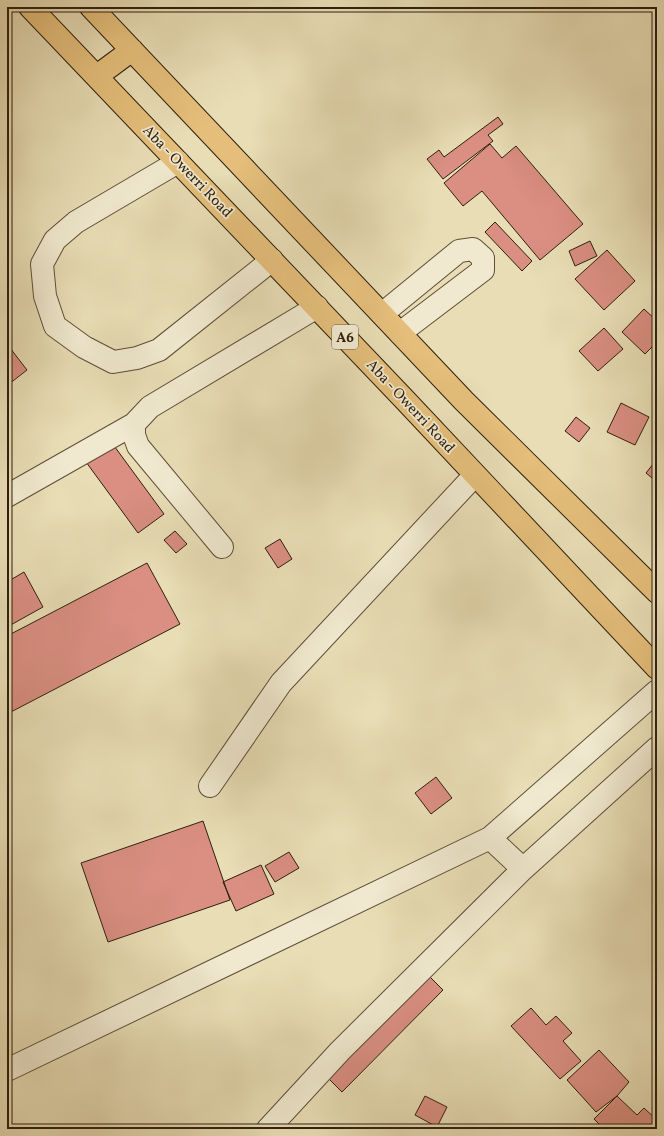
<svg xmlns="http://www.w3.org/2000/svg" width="664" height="1136" viewBox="0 0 664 1136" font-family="Vollkorn,serif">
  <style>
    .building { fill: #da8f82; stroke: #2f1f0e }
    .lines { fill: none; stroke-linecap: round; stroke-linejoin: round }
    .minor-casing { stroke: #5d4e38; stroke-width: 24 }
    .highway-casing { stroke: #2f1f0e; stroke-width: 24 }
    .minor { stroke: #f0e9cf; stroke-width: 22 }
    .highway { stroke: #e4be7a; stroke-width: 22 }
    .labels { text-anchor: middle; stroke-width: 3.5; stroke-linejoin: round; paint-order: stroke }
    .shield { fill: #f0e9cf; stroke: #695c48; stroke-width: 1 }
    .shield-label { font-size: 14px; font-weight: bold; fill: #2f1f0e }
    .street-label { font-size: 15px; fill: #2f1f0e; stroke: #f0e9cf }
  </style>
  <rect width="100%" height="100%" fill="#e8ddb5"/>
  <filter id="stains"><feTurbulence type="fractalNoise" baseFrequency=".005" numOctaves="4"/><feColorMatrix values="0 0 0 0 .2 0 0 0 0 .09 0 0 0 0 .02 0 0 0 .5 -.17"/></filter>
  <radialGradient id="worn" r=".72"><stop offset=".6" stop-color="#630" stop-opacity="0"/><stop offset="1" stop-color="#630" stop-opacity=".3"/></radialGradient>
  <path class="building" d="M498,117L503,124L488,135L493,141L443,179L427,159L439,150L444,157Z
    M490,144L502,158L516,146L583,224L540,260L482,191L463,206L444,183Z
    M495,222L532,261L522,271L485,232Z
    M590,241L597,256L575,266L569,251Z
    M607,250L635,281L604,310L575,279Z
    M644,309L657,321V342L645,354L622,332Z
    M604,328L623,349L598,371L579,351Z
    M7,344L27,370L9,384L7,382Z
    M621,403L649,417L635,445L607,432Z
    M576,417L590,428L579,442L565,431Z
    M112,443L164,514L138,533L86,462Z
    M657,459V482L646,473Z
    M175,531L187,544L176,553L164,540Z
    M280,539L292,559L278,568L265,548Z
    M147,563L180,624L7,714V636Z
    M24,572L43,607L7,627V582Z
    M436,777L452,798L431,814L415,793Z
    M203,821L230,900L108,942L81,863Z
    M289,852L299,868L275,882L265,866Z
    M261,865L274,894L236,911L223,882Z
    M426,973L443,990L342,1092L325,1075Z
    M531,1008L546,1025L556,1016L572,1033L563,1041L581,1061L560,1079L511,1026Z
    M599,1050L629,1082L617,1096L596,1112L567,1080Z
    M425,1096L447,1107L437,1127L415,1115Z
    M617,1096L637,1115L644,1108L657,1120V1124L652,1129H604L594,1119Z"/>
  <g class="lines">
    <defs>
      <path id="minor" d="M178,162L76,222L55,240L42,264L45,296L55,326L84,347L113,362L137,358L159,350L272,260
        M382,314L459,251L473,249L483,258V270L400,333
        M7,496L134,424
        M222,547L138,446L134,435V424L150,407L317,307
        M210,786L281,683L475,475
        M490,838L523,869
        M7,1070L490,838L657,691
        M268,1129L340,1051L523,869L657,748"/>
      <path id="highway" d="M30,7L405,400L657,668
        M91,7L464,401L657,592
        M97,76L132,50"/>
    </defs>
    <use href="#minor" class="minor-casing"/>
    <use href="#highway" class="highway-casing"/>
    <use href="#minor" class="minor"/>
    <use href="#highway" class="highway"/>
  </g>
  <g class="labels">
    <rect class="shield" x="332" y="325" width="26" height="24" rx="3"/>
    <g class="shield-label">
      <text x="345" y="342">A6</text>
    </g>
    <g class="street-label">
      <text transform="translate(188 171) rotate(46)" y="5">Aba - Owerri Road</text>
      <text transform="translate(411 406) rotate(47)" y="5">Aba - Owerri Road</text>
    </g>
  </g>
  <rect width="664" height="1136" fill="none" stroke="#e8ddb5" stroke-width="24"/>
  <rect x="8" y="8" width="648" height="1120" fill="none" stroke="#2f1f0e" stroke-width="2"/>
  <rect x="12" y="12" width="640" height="1112" fill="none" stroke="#2f1f0e"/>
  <rect width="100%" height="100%" filter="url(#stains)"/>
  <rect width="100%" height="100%" fill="url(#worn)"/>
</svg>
